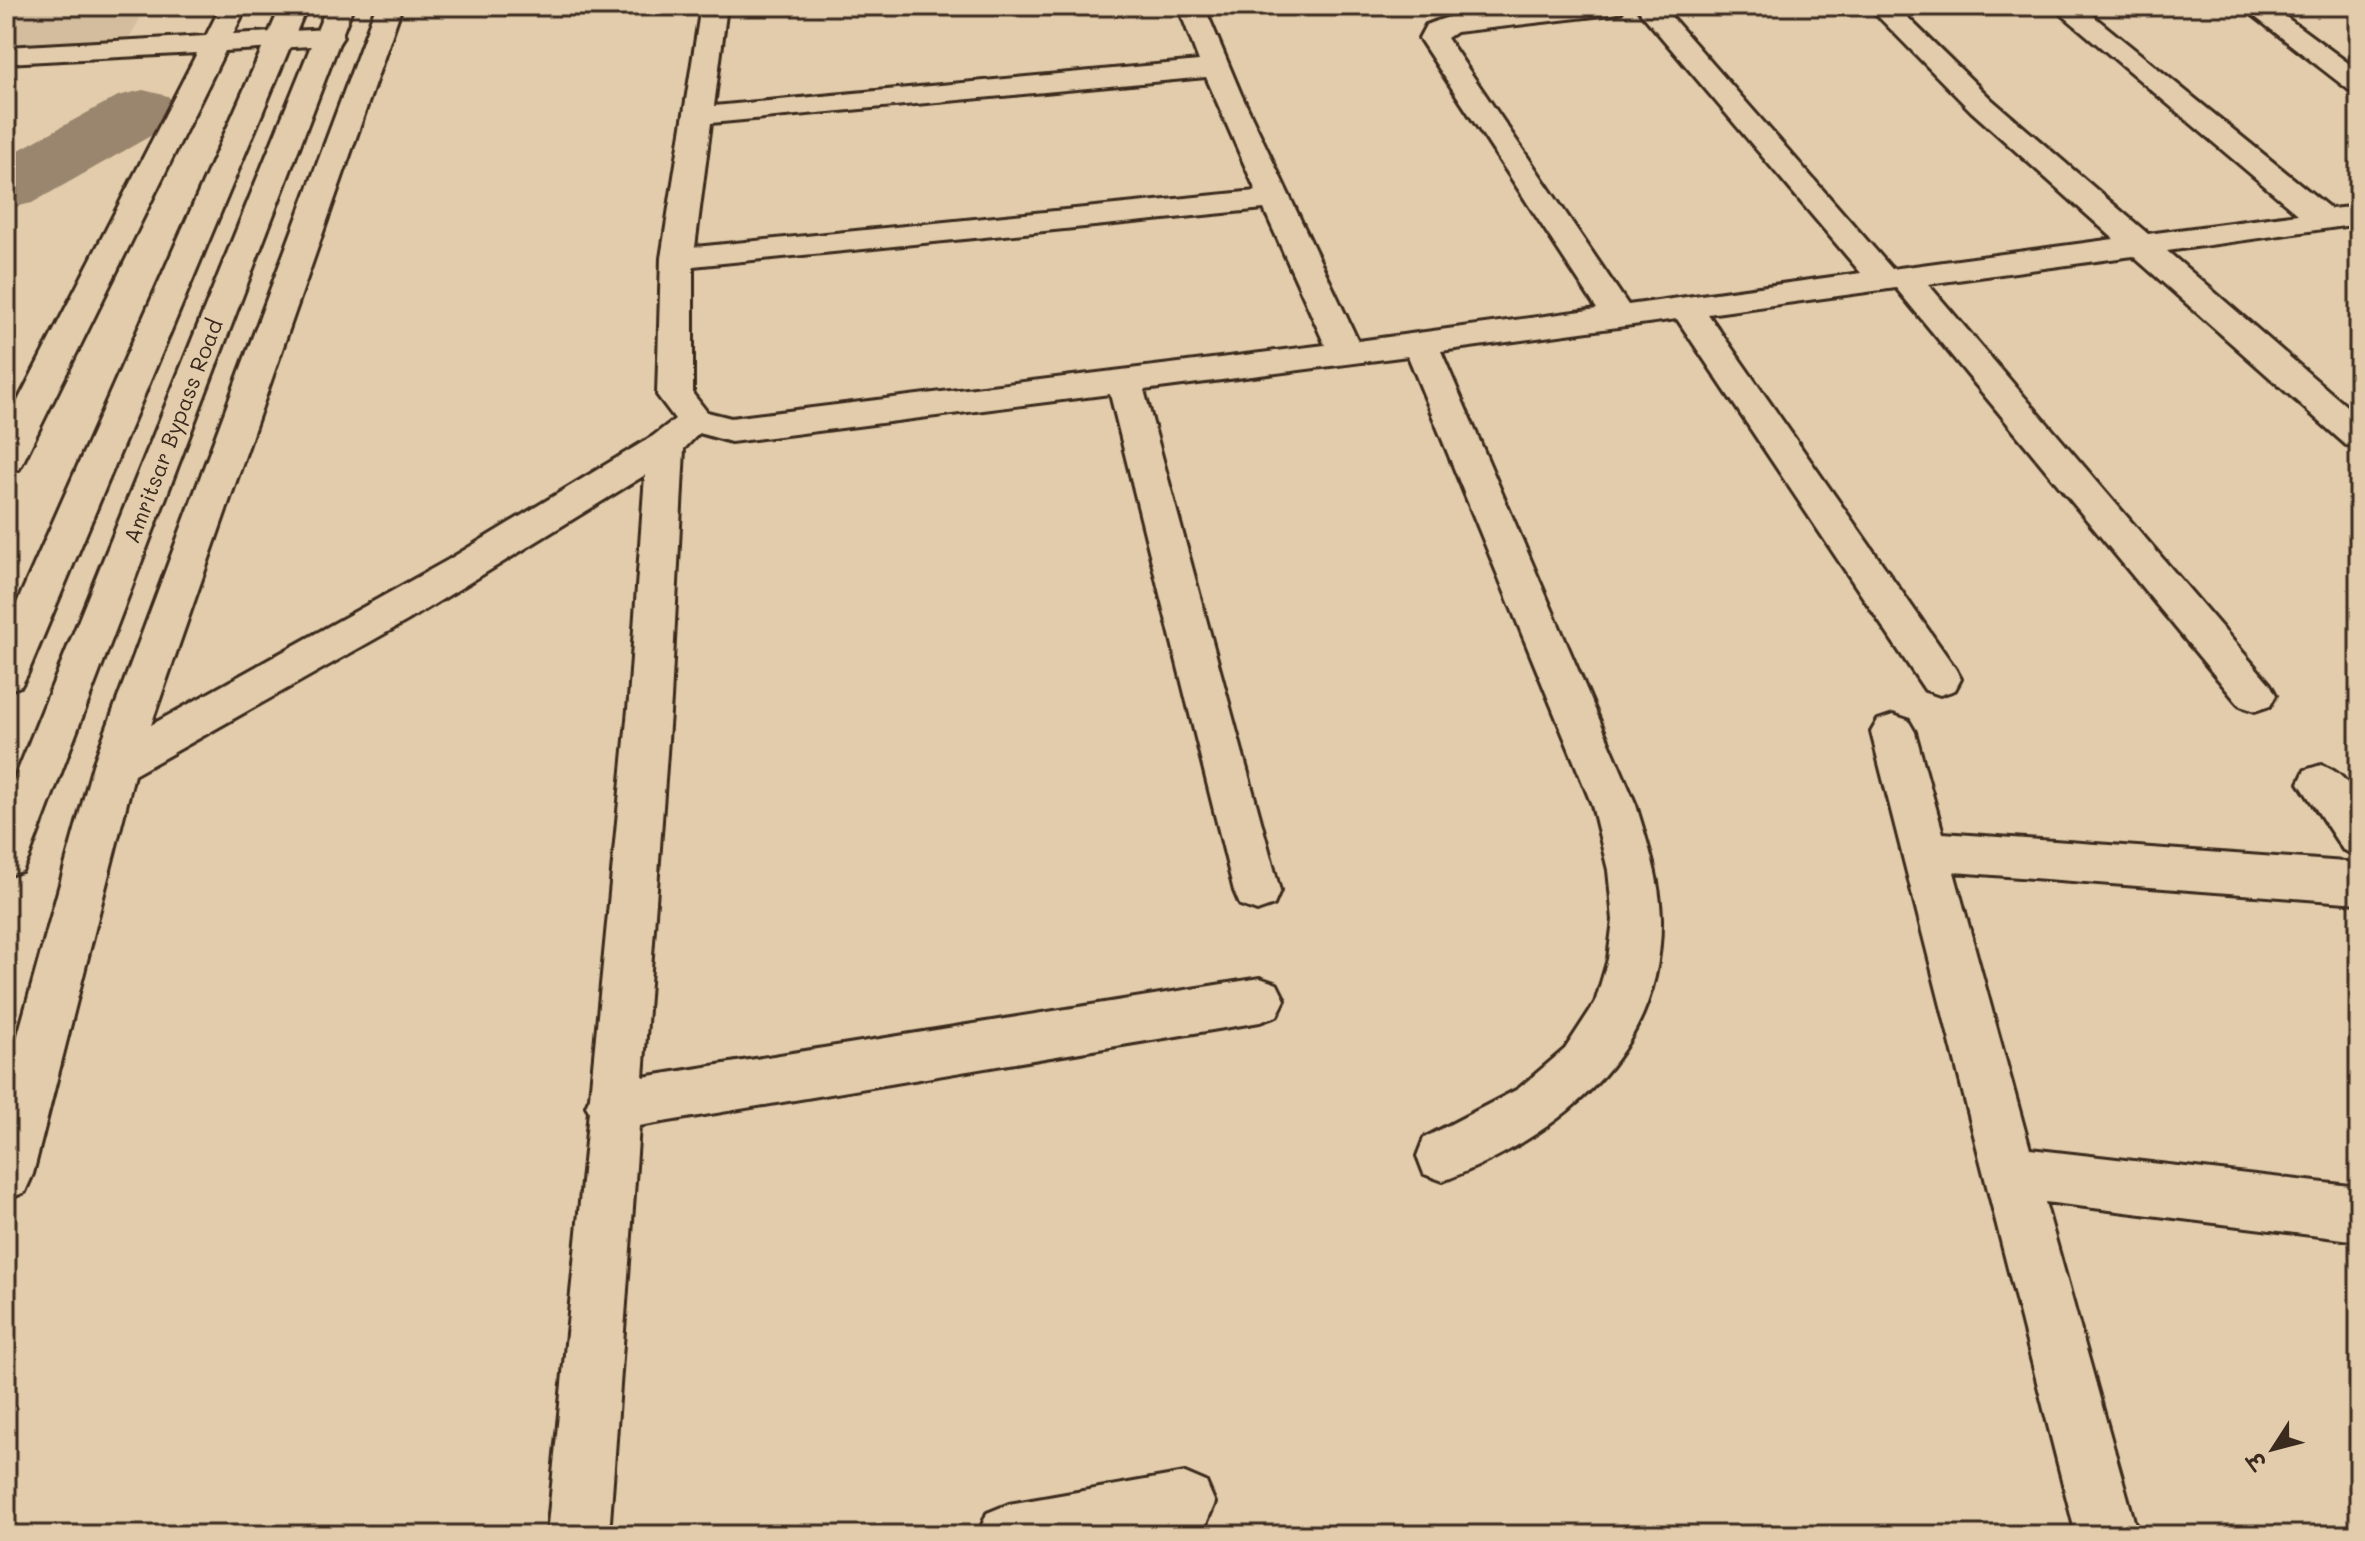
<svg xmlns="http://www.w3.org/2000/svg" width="2365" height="1541" viewBox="0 0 2365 1541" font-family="Mali,'Playpen Sans Deva',sans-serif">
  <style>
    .built { fill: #d3bd9e }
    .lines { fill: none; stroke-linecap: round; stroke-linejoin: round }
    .river { fill: #9a866e; fill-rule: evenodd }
    .minor-casing { stroke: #3b2a1e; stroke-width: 6 }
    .highway-casing { stroke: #3b2a1e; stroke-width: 6 }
    .minor { fill: #e2ccab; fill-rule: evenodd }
    .highway { fill: #e2ccab; fill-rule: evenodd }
    .labels { text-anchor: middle; stroke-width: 7; stroke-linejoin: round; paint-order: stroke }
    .street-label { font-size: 22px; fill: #3b2a1e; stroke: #e2ccab }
  </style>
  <rect width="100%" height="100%" fill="#e2ccab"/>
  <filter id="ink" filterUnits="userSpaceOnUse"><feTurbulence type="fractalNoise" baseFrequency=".0125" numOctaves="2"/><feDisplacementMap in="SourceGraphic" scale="16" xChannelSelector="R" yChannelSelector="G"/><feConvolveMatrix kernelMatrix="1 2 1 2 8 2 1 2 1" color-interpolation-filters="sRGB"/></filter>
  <g filter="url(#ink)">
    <path class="built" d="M6,6H147L128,40L6,53Z"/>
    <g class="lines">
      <path class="river" d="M143,90L168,96L178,111L168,126L32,203L6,209V157L118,96Z"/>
      <defs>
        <path id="minor" d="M221,6H247L233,34L329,29L339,31L343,37L339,43L329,45L225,51L24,460L19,469L6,472V424L197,53L6,63V47L206,36Z
          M376,6H402L151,725L448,560L653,436L675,419L657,395L661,258L701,6H727L714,106L1199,61L1178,6H1204L1241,94L1358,341L1597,309L1419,38L1426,25C1483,1 1565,6 1625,6L1621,12L1612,14L1456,32L1447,38L1628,305L1861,273L1635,6H1662L1892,269L2114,239L1971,111L1868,6H1896L1991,99L2148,234L2298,214L2052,6H2081L2331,209L2359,206V224L2167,251L2359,417V449L2346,445L2133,256L1928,284L2270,684L2276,695L2270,706L2255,711L2240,706L1896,288L1708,314L1955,668L1961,679L1955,690L1940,695L1925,690L1677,319L1441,351L1636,805C1647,842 1660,879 1661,918C1663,1056 1559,1135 1443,1181L1424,1174L1417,1156L1424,1138L1518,1089L1565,1049L1595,1003L1608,959L1613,920L1608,870L1592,805L1408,356L1144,390L1280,891L1274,905L1257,911L1240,905L1234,891L1110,394L731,442L699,433L684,449L671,699L643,1077L1260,978L1277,984L1285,1000L1277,1016L1260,1022L639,1126L609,1535H547L589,1111L586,1106L590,1097L629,699L645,475L407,621L134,775L33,1174L25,1192L6,1200V1078L93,765ZM1206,77L1256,191L695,247L711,123ZM1264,209L1325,345L731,418L707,412L693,394V266Z
          M2241,6H2271L2359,71V92L2349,90Z
          M1893,715L1908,720L1915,732L1943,833L2359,863V903L1954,872L2030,1149L2359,1187V1241L2045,1202L2138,1535H2076L1871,732L1878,720Z
          M2321,765C2363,779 2359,819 2359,856L2343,850L2299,783L2305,770Z
          M1185,1473L1206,1482L1215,1503L1206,1524L1185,1533L978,1535L987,1513L1009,1504Z"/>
        <path id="highway" d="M281,6H307L27,675L21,686L6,691V628Z
          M327,6H353L29,857L22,871L6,876V800Z"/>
      </defs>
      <use href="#minor" class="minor-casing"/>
      <use href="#highway" class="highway-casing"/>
      <use href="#minor" class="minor"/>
      <use href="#highway" class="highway"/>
    </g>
  </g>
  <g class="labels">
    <g class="street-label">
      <text transform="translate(173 431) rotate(-69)" y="8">Amritsar Bypass Road</text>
    </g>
  </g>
  <rect width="2365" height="1541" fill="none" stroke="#e2ccab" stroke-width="32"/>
  <rect x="16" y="16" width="2333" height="1509" fill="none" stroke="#3b2a1e" stroke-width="3" filter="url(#ink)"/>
  <g transform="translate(2273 1449) rotate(234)" stroke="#e2ccab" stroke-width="6" paint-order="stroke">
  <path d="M0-6L14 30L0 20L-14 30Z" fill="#3b2a1e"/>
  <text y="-12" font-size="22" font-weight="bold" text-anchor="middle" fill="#3b2a1e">उ</text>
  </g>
</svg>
